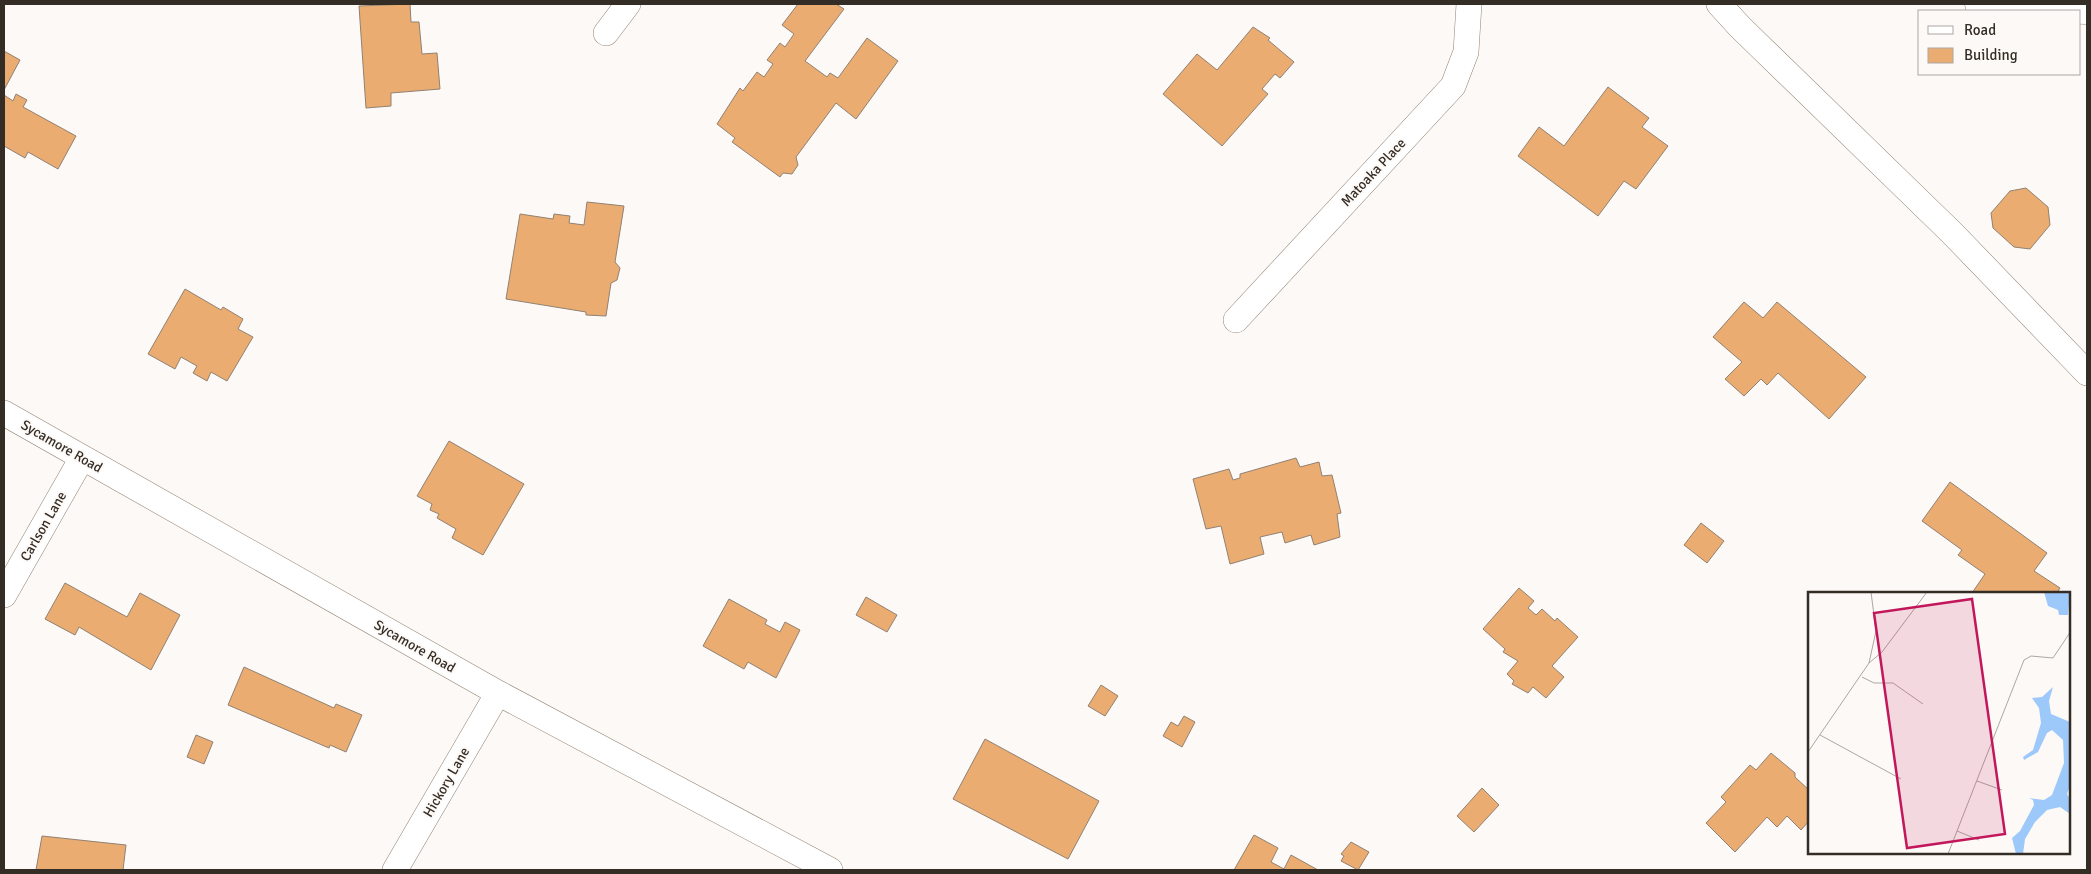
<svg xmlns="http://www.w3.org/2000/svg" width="2091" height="874" viewBox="0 0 2091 874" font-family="Signika,sans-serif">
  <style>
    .building { fill: #eaac71; stroke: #918172 }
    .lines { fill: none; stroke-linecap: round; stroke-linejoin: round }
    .street-casing { stroke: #928273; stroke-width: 26 }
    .secondary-casing { stroke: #928273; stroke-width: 29 }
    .street { stroke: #fff; stroke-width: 25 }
    .secondary { stroke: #fff; stroke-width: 28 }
    .labels { text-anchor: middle; stroke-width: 4; stroke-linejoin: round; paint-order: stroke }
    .street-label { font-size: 14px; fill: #342d26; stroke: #fdf9f6 }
    .inset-road { fill: none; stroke: #ada7a3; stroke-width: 1 }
    .view { fill: #c2185b; fill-opacity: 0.15; stroke: #c2185b; stroke-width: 2.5 }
    .inset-edge { fill: none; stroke: #342d26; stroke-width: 2.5 }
  </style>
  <rect width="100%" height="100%" fill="#fdf9f6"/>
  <path class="building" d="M410,4L411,22H419L422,54L437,53L440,89L391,93V106L366,108L359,6Z
    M798,4H836L844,9L805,61L827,77L830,73L838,78L867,38L898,61L856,119L836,103L796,157L798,165L792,174L783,173L780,177L732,142L735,138L717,124L740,88L743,91L757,72L764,77L773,64L767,60L780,43L785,47L794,34L782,25Z
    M1253,27L1270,38L1268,40L1294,62L1280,78L1275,74L1262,89L1268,94L1222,146L1163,94L1197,54L1217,70Z
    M4,51L20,60L4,90Z
    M1608,87L1649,118L1642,127L1668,146L1636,189L1624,181L1598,216L1518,156L1539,127L1564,146Z
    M16,94L27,100L23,107L76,136L58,169L28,152L25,158L4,146V95L13,101Z
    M2026,188L2048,207L2050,225L2030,249L2014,247L1993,228L1991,213L2010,191Z
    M587,202L624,206L615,262L620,268L617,280L611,283L606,316L586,315V312L506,299L520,214L553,219L554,214L570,216L569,223L584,225Z
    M185,289L221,310L223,307L243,319L238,329L253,337L227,381L211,372L207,381L193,373L197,366L181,357L175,369L148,354Z
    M1744,302L1763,318L1777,302L1866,377L1829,419L1778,373L1767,385L1761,379L1744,396L1725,379L1742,362L1713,337Z
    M449,441L524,484L483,555L452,538L456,529L437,518L439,514L430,510L432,504L417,496Z
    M1296,458L1300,467L1319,462L1322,476L1332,475L1341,513L1337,514L1340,537L1314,545L1311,535L1285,543L1282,532L1260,537L1264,554L1230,564L1221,526L1206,529L1193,479L1229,469L1233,480L1240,478V474Z
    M1950,482L2047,553L2034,571L2060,588L2057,593H1972L1985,574L1958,555L1962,550L1922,521Z
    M1701,523L1724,541L1707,563L1684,545Z
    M65,583L127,617L140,593L180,615L151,670L79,627L75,635L45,619Z
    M1519,588L1534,601L1528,608L1536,615L1542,609L1555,621L1557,618L1578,637L1552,666L1564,677L1546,698L1533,687L1528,693L1512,684L1514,681L1507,674L1518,661L1503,652L1505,649L1483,629Z
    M866,597L897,615L887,632L856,615Z
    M729,599L767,620L765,624L780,632L785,622L800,630L776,678L748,662L744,669L703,646Z
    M244,667L334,708L336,704L362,715L346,752L330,745L329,748L228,705Z
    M1101,685L1118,696L1105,716L1088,706Z
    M1184,716L1195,722L1182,747L1163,736L1171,722L1178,726Z
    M196,735L213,742L204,764L187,757Z
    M985,739L1099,801L1068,859L953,799Z
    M1771,753L1795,773V777L1810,791V820L1801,830L1787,816L1777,827L1767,817L1735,852L1706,823L1726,802L1721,797L1750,765L1756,770Z
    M1482,788L1499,805L1474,832L1457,816Z
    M1254,835L1278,848L1271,862L1284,869L1291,855L1318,870H1234Z
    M42,836L126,845L123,870H36Z
    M1351,842L1369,852L1358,870L1341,861L1344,856L1341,854Z"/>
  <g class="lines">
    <defs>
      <path id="street" d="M1719,4L1740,27L1953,234L2087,373
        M606,33L628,4
        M1236,320L1453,86L1466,52L1469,4
        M4,413L498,693L830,870
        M4,595L82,458
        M395,870L498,693"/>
      <path id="secondary" d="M1979,4L2013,8L2087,10"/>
    </defs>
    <use href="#street" class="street-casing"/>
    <use href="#secondary" class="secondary-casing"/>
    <use href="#street" class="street"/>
    <use href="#secondary" class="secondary"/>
  </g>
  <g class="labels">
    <g class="street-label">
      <text transform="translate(1373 172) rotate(-47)" y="5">Matoaka Place</text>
      <text transform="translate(62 446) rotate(30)" y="5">Sycamore Road</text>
      <text transform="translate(43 526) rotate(-60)" y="5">Carlson Lane</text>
      <text transform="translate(415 646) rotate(30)" y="5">Sycamore Road</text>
      <text transform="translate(446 782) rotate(-60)" y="5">Hickory Lane</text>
    </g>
  </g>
  <g transform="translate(1808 592)">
    <rect width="262" height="262" fill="#fdf9f6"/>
    <path d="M236,0H262L260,23H251L250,18L240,14ZM245,95L241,109L243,122L262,130V194L259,202L262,207V222L252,215L239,218L227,230L217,247L215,262H208L204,246L212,239L226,213L225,208L221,206L236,208L244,203L256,171L255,148L244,138L239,141L230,160L216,168L215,165L225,158L233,131L231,116L224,106L234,105Z" fill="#9dc9fa"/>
    <path class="inset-road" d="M61,71L74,60L119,0M54,85L66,91H85L115,112M12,143L93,187M0,160L61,71L68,39L63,0M169,189L194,198M149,239L171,248M140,262L216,68L223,64L245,66L263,39"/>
    <path class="view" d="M164,7L197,242L99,256L66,21Z"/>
    <rect width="262" height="262" class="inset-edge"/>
  </g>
  <rect width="2091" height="874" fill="none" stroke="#342d26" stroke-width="10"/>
  <rect x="1918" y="10" width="162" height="65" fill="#fdf9f6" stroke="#ada7a3"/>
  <rect x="1928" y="26" width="25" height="8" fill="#ffffff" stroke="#ada7a3"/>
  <text x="1964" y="35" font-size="15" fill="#342d26">Road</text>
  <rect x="1928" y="48" width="25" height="15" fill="#eaac71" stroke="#ada7a3"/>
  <text x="1964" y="60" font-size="15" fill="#342d26">Building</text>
</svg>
